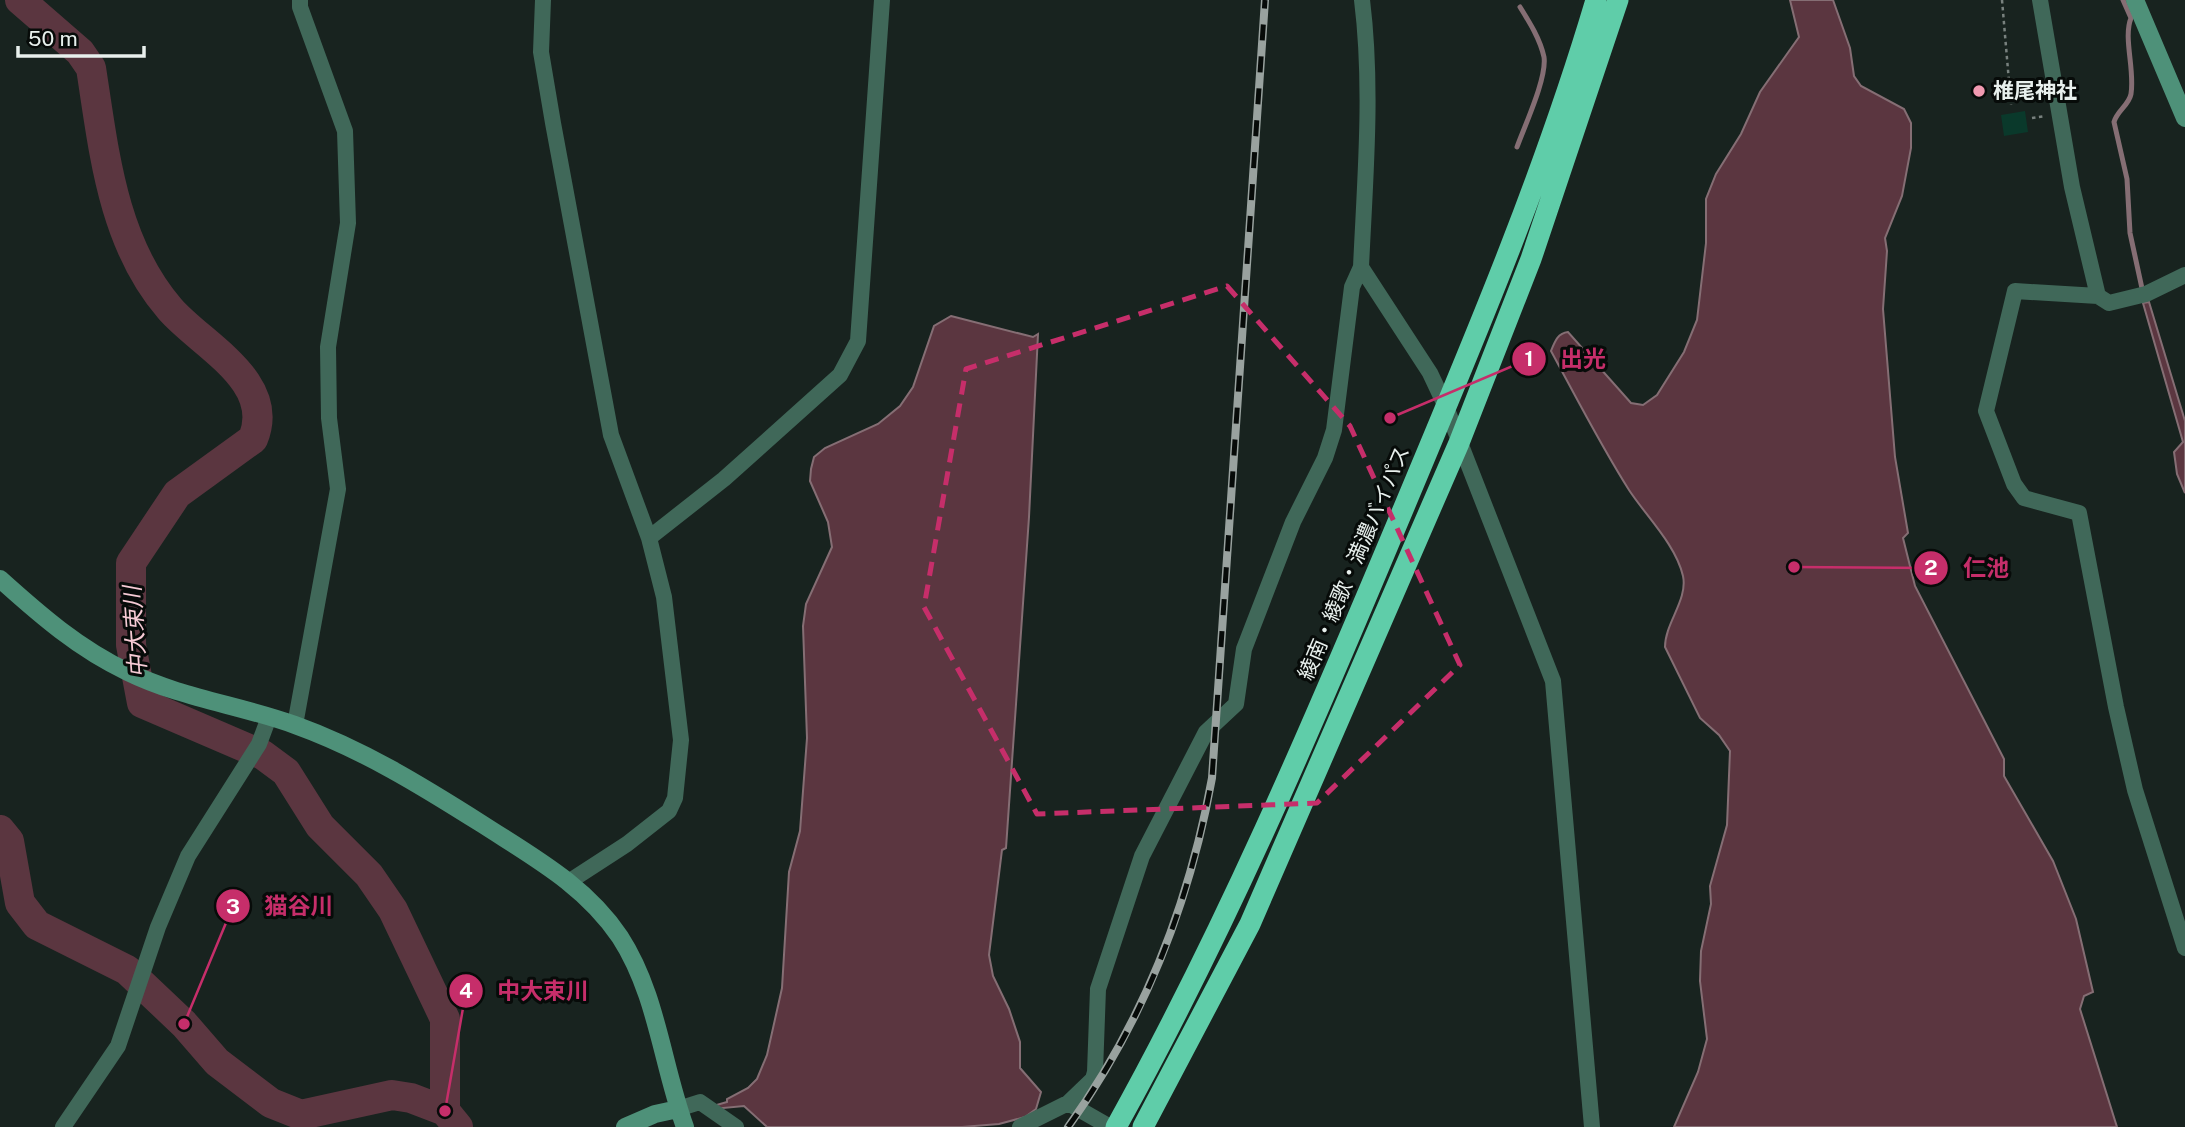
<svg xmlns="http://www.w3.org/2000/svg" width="2185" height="1127" viewBox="0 0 2185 1127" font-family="'Public Sans','Noto Sans JP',sans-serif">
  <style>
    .water { fill: #5b3640; stroke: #856e74; stroke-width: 2 }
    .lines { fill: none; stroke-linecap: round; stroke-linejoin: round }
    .stream { stroke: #856e74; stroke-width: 5 }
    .river { stroke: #5b3640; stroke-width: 30 }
    .building { fill: #0a392b }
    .path { stroke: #78817e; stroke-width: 2.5; stroke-dasharray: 3.5 3.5; stroke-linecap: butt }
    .street { stroke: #406859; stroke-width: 16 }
    .secondary { stroke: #4e9179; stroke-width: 18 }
    .highway { stroke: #5fcda9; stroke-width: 21 }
    .rail-casing { stroke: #99a29f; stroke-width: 8 }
    .rail { stroke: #070b09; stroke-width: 5; stroke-dasharray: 16; stroke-linecap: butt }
    .marked { fill: none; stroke: #c62e6a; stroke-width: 5; stroke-dasharray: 14 9; stroke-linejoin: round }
    .poi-dot { fill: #f19ab1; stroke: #070b09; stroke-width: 2.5 }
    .labels { text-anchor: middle; stroke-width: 6; stroke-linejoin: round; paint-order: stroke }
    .poi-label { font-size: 21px; font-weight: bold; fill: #e8f0ed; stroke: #070b09; text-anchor: start }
    .street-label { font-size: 21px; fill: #e8f0ed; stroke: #070b09 }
    .water-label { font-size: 23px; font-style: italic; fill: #f7cbd5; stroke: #070b09 }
    .leader { fill: none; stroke: #c62e6a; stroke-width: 2.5 }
    .callout-dot { fill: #c62e6a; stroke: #070b09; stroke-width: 2.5 }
    .mark-label { font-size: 21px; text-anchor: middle; font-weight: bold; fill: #fff }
    .callout-label { font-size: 23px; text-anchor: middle; font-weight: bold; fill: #c62e6a; stroke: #070b09; stroke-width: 6; stroke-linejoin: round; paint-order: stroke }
  </style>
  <rect width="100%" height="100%" fill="#18231f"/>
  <path class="water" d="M1790,0H1833L1850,48L1854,76L1861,86L1904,109L1911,123V148L1902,196L1885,238L1887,251L1883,309L1895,457L1908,533L1903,538L1915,586L2004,759V776L2053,861L2076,919L2093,992L2084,996L2080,1009L2117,1127H1674L1698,1072L1707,1039L1700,981L1701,951L1711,904L1710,886L1727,825L1730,751L1719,735L1700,718L1665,647C1665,623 1688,600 1683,576C1676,545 1646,516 1629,490C1601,446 1576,397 1551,351C1555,341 1558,333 1568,332L1631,403L1643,405L1657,395L1684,352L1697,320L1706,243V199L1716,174L1741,134L1760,92L1799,37Z
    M2149,302L2185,421V493L2177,474L2174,452L2183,442L2143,303Z
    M951,316L1033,337L1038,334L1029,517L1006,848L1002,850L989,955L993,976L1009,1009L1020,1042V1068L1041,1092L1036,1109L1025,1117L999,1124L962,1127H767L744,1106L713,1109V1106L727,1102V1099L748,1088L757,1079L767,1055L782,988L789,872L800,831L807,738L803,626L806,604L832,547L828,522L810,481L811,469L814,457L825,448L878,424L900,406L913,387L934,326Z"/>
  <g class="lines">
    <path class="stream" d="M2123,0L2131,18C2123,38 2135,69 2131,94C2129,105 2117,111 2114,122L2127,179L2130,233L2143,293
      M1517,147C1525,125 1547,78 1544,57C1540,39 1530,23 1520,7"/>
    <path class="river" d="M20,0L80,52L91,68C104,151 112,242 170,309C201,345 277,381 253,439L177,494L131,563V645L142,703L263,755L286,772L320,826L369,875L393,910L445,1019V1111L458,1127
      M0,830L9,841L20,903L37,925L127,970L184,1024L217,1062L271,1103L301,1115L392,1095L411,1098L445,1111"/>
  </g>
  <path class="building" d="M2025,111L2028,132L2004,136L2001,115Z"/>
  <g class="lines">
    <path class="path" d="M2002,0L2011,105
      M2032,118L2045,116"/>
    <path class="street" d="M543,0L541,52L553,123L611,435L649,538L664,597L681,740L675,798L669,811L627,844L570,881
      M2040,0L2072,187L2098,296
      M1361,267L1430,373L1446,407L1553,681L1592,1127
      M2185,275L2146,294L2109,303L2098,296L2015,291L1986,411L2014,484L2024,498L2079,513L2116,707L2135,790L2185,948
      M649,538L724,479L840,375L858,341L882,0
      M295,725L338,489L329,418L328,347L348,223L345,131L300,7V0
      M1068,1103L1093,1079L1095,1072L1098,989L1142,856L1206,732L1236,704L1244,649L1293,522L1325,458L1334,430L1352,287L1361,267C1365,179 1373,88 1362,0
      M678,1109L700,1102L736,1127
      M63,1127L118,1046L158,927L188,856L259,744L269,717
      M1020,1127L1068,1103L1110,1127"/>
    <path class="secondary" d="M2135,0L2185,118
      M0,579C40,615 79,649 128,672C181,698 240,705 295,725C362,749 422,786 482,824C533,857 585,885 620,937C657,994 662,1064 685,1127
      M625,1127L655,1114L678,1109"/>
    <path class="highway" d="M1116,1127C1224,933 1311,729 1397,524C1469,352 1543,179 1596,0
      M1143,1127L1250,924L1459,443L1531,259L1618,0"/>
    <defs>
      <path id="rail" d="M1068,1127C1144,1021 1189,906 1212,778L1265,0"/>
    </defs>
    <use href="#rail" class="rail-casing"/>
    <use href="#rail" class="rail"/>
  </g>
  <path class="marked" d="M1227,286L1350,426L1460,665L1317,803L1037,814L924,607L966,369Z"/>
  <circle class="poi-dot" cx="1979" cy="91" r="7"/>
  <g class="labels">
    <g class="poi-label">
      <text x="1993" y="98">椎尾神社</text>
    </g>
    <g class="street-label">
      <text transform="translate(1354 563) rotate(-67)" y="7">綾南・綾歌・満濃バイパス</text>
    </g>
    <g class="water-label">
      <text transform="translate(135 632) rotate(-94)" y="8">中大束川</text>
    </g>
  </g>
  <path class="leader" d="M1390 418L1529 359M1794 567L1931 568M184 1024L233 906M445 1111L466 991"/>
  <g class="callout-dot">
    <circle cx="1390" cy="418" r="7"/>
    <circle cx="1794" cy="567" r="7"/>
    <circle cx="184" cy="1024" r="7"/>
    <circle cx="445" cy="1111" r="7"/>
    <circle cx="1529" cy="359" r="18"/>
    <circle cx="1931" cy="568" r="18"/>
    <circle cx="233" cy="906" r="18"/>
    <circle cx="466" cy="991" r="18"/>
  </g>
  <g class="mark-label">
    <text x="1529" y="366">1</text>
    <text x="1931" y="575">2</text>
    <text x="233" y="914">3</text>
    <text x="466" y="998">4</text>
  </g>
  <g class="callout-label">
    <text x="1583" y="367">出光</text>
    <text x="1986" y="576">仁池</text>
    <text x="299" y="914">猫谷川</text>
    <text x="543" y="999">中大束川</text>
  </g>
  <path d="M18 46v10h126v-10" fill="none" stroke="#e8f0ed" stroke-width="3.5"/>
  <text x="28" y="46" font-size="21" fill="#e8f0ed" stroke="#070b09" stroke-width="5" paint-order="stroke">50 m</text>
</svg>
